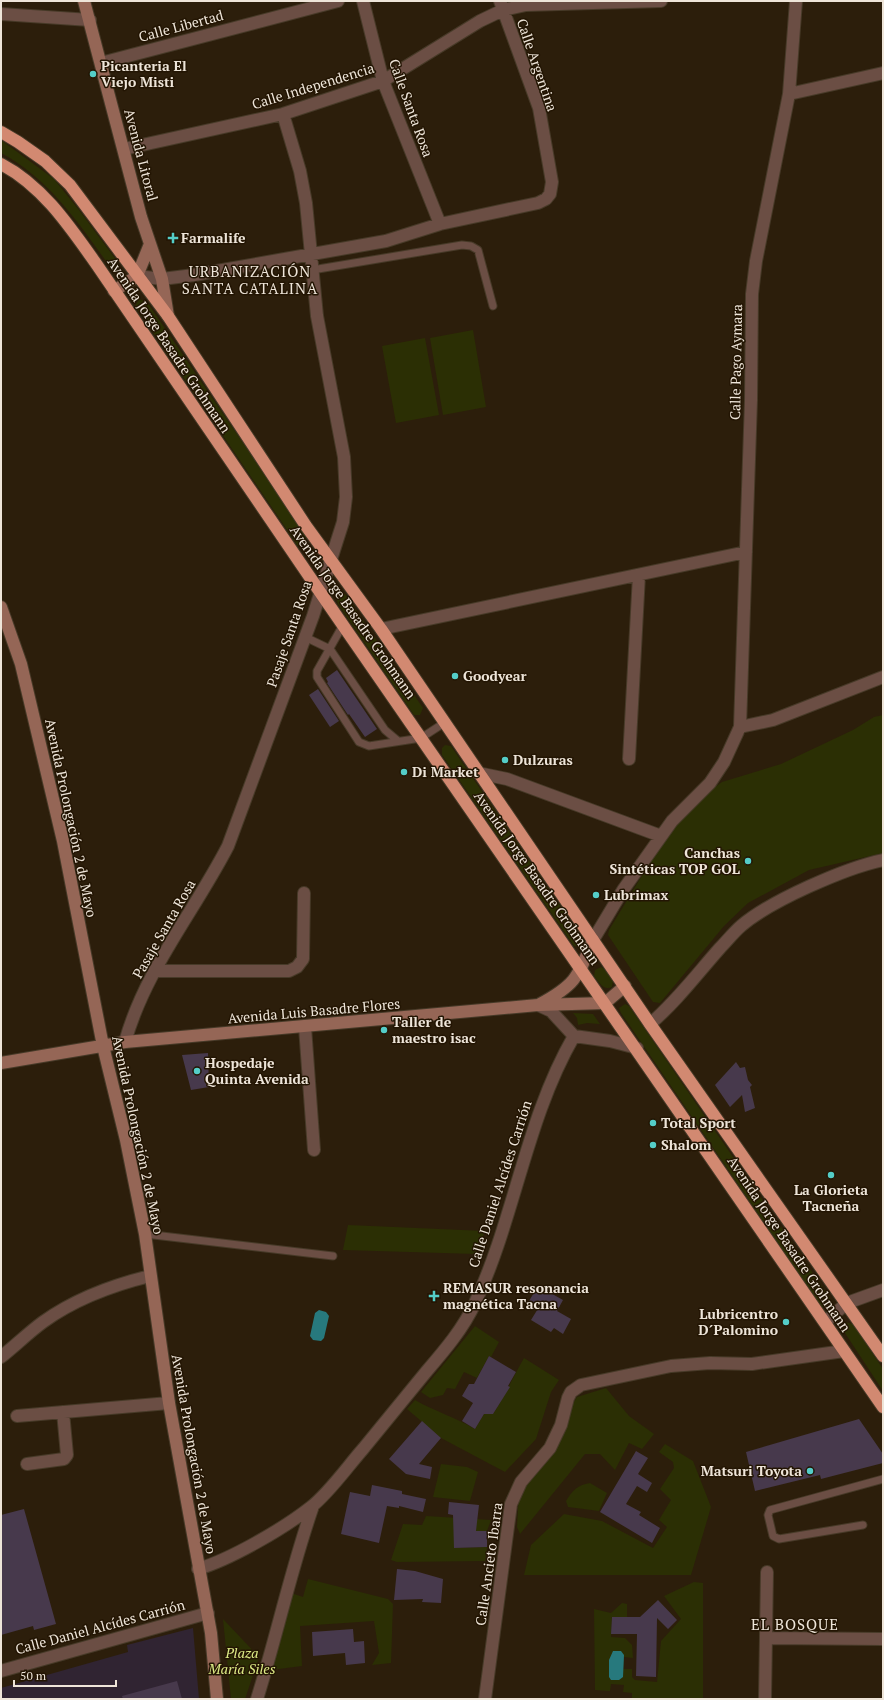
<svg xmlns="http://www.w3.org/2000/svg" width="884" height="1700" viewBox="0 0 884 1700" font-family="'PT Serif',serif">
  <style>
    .medical { fill: #302432 }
    .green { fill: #2b2f04 }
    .water { fill: #27797d }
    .building { fill: #47394c }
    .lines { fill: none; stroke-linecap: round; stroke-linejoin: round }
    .lane-casing { stroke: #473a28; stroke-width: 9 }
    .street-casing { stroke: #473a28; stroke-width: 14 }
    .secondary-casing { stroke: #473a28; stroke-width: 14 }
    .highway-casing { stroke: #473a28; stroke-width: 14 }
    .lane { stroke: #6b4e44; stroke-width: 7 }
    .street { stroke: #6b4e44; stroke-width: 12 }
    .secondary { stroke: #956656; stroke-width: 12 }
    .highway { stroke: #d28971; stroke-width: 12 }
    .poi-dot { fill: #54cdc8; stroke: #231503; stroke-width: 1.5 }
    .labels { text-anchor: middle; stroke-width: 3; stroke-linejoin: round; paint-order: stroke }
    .street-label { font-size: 14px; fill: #eee5d9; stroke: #231503 }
    .poi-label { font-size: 14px; font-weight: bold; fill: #eee5d9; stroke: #231503; text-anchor: start }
    .park-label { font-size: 14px; font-style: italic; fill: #ddeb86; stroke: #231503 }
    .neighbourhood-label { font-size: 15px; letter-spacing: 1px; fill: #eee5d9; stroke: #231503 }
  </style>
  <rect width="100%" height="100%" fill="#2c1e0b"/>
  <path class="medical" d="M193,1628L199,1699H1V1688L128,1652L127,1645Z"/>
  <path class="green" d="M1,140L54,179L79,210L117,261V269L108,264C78,222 48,178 1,153Z
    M139,299L147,302L307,537L305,546H298L135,306Z
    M473,330L486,407L443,415L430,338Z
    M425,338L439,415L396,423L382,346Z
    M340,593L345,594L423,708L420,715H414L338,604L336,597Z
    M883,715V853L809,870L748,903L724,926L660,1003L653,1002L608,935L609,930L672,826L699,799L722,782L781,764L853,730L874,717Z
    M445,745L451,746L584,941L581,947L574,946L442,755V748Z
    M601,967L606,970L613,981L612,987C603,991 599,982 594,976L595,970Z
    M625,1004L629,1006L830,1298L832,1303L828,1307H822L621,1013L619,1008Z
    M573,1013L593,1014L600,1024L587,1023L578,1025L577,1018Z
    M348,1225L485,1231L476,1254L343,1250Z
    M845,1322L853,1324L883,1369V1391L841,1327Z
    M475,1326L499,1342L491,1357L489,1356L477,1378L464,1372L455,1389L447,1388L443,1395L430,1398L421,1392Z
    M524,1358L559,1380L551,1392L536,1439L505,1472L441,1438L407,1409L415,1400C434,1411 455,1417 475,1429L484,1414H493C505,1396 513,1377 524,1358Z
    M606,1388L629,1416L654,1434L642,1449L629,1443L615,1470L600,1454H585L520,1534L517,1527L519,1491L577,1397Z
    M665,1444L693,1461L711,1507L691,1575H524L531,1545L564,1514L602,1521L653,1548L667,1527L659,1520L671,1500L660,1489L674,1468L673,1462L659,1452Z
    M441,1464L467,1467L478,1472L470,1501L433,1497Z
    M590,1483L607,1493L599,1511L568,1507L566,1501C572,1491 577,1485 590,1483Z
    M426,1516L491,1520L487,1531L454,1532V1548L487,1547L485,1561L397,1562L391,1560L403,1524L422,1525Z
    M308,1579L388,1599L393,1604L391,1663L372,1665L379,1653L374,1621L300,1626L302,1666L271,1670L291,1593L303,1597Z
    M694,1582L703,1583V1699H632V1693L623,1692L624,1685L611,1684L610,1691L595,1690L594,1609L611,1613L622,1603L627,1604V1617H612L611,1637L625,1638L632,1645L633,1658L624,1657V1655L623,1677V1669H632V1677L635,1680L657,1682L661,1641L681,1619L664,1596Z
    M223,1619L259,1657L245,1699H231Z"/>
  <path class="water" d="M319,1310L326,1312L329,1316L324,1338L321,1341L313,1340L310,1336L315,1313Z
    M613,1651H621L624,1655L623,1677L619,1680H611L609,1677V1660Z"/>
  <path class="building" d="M337,670L377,729L365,737L349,714L348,715L327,683L328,682L326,678Z
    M318,689L339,721L330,727L309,695Z
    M208,1053L209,1087L191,1090L182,1055Z
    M736,1062L740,1068L745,1067L748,1080L752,1085L750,1087L755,1108L745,1112L742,1095L730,1107L715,1085Z
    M538,1286L563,1300L557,1311L571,1319L563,1334L554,1328L551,1332L531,1320L539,1307L529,1301Z
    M489,1356L516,1372L508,1386L510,1387L493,1414H484L475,1429L462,1421L473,1403L462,1396L469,1384H474Z
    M859,1419L883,1454V1463L821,1479L820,1475L755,1491L746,1452Z
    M422,1421L441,1438L419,1464L432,1467L430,1479L406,1474L389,1459Z
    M636,1451L648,1458L638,1474L652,1483L647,1492L637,1486L626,1504L641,1512L639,1515L660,1528L652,1543L600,1512Z
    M372,1485L402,1491V1494L426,1499L423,1512L399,1506V1508L387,1506L379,1543L341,1534L350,1492L370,1496Z
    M449,1502L479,1505L476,1531H487V1547L454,1548L453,1515L448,1514Z
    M24,1509L56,1624L34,1630L33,1626L1,1635V1515Z
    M397,1569L415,1571L443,1579L441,1603L422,1602L423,1599L394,1600Z
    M658,1600L677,1620L668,1629L657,1618L656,1677L636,1676L637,1634H611L612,1617H640Z
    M353,1629L354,1642L364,1641L365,1663L346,1665L345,1653L313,1656L312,1632Z
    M177,1681L182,1699H123L122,1696Z"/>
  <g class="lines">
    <defs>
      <path id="lane" d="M312,270L462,245L471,246L478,250L493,306
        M343,625L317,671V677L359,742L369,746L421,738L444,723
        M305,637L330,649L385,730L398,741
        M145,1234L333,1256
        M863,1525L779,1539L773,1536L768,1515L770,1510L883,1479"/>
      <path id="street" d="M363,1L383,81L440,224
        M1,14L90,20
        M101,63L338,1
        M789,94L883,73
        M124,149L283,114L383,81L480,21L503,10L526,5L661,1
        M137,276L162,279L194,275L386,241L440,224L538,203L546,199L550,194L552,182L539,108L500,1
        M381,629L746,552
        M740,727L773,720L883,677
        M629,759L639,575
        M478,773L507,779L661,836
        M593,940L623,890L672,821L710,783L724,762L740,727L751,400L752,294L756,261L789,94L796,1
        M155,971H289L297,967L303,959L304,893
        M538,1005L551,1011L574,1036L610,1041L637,1048
        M650,1024C676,1002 697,974 720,948C727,941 733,933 741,926C770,901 845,868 883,860
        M305,1027L314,1150
        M125,1042C145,970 194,912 228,846L313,616L343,522L346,497L344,457L317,316L306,203L300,171L283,114
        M825,1322L847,1303L883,1290
        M1,1357C15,1346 28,1333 43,1322C75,1299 113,1285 150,1276
        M17,1416L169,1403
        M27,1464L64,1459L67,1455L63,1412
        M198,1569C231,1559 283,1529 311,1507C329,1493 348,1466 363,1449C384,1423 405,1398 426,1372C444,1351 463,1329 475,1303C515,1217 526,1119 574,1036
        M766,1638L883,1639
        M1,1671L208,1613
        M257,1699C277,1635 291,1569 313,1506
        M485,1699L511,1504L521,1482L550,1448L561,1425L568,1398L571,1392L581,1385L671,1366L710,1363L752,1364L844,1351
        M765,1699L767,1572"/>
      <path id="secondary" d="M84,1L141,217L162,279L168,316
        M114,291L137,276L150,244
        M1,607L21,664L63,841L103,1046L126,1140L145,1234L169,1403L211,1633L217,1699
        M540,1004C577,984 578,976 593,940
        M1,1063L125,1042L538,1005L605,1003L625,986"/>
      <path id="highway" d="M1,132L18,142L45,161L70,185L168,316L306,526L381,629L650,1024L883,1356
        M1,164C43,186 70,227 97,265L320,592L883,1407"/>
    </defs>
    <use href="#lane" class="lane-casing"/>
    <use href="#street" class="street-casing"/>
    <use href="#secondary" class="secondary-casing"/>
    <use href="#highway" class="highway-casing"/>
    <use href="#lane" class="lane"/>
    <use href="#street" class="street"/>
    <use href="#secondary" class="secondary"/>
    <use href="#highway" class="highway"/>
  </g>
  <g class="poi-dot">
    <circle cx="93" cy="74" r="4"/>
    <path d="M171 232h4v4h4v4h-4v4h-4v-4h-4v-4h4z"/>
    <circle cx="455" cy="676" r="4"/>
    <circle cx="505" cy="760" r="4"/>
    <circle cx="404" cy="772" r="4"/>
    <circle cx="748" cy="861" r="4"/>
    <circle cx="596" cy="895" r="4"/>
    <circle cx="384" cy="1030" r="4"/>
    <circle cx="197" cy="1071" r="4"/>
    <circle cx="653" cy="1123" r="4"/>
    <circle cx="653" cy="1145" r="4"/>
    <circle cx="831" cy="1175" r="4"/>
    <path d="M432 1290h4v4h4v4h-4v4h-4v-4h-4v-4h4z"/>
    <circle cx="786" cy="1322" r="4"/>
    <circle cx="810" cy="1471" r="4"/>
  </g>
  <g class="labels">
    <g class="street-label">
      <text transform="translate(181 26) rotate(-15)" y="5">Calle Libertad</text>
      <text transform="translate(537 65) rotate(71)" y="5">Calle Argentina</text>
      <text transform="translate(313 86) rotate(-17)" y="5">Calle Independencia</text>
      <text transform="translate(411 108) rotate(70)" y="5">Calle Santa Rosa</text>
      <text transform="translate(141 155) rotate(75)" y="5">Avenida Litoral</text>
      <text transform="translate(169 345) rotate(56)" y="5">Avenida Jorge Basadre Grohmann</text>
      <text transform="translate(736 362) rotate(-89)" y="5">Calle Pago Aymara</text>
      <text transform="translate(353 612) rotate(55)" y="5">Avenida Jorge Basadre Grohmann</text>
      <text transform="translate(289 634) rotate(-71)" y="5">Pasaje Santa Rosa</text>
      <text transform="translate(71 818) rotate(78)" y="5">Avenida Prolongación 2 de Mayo</text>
      <text transform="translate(537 878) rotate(55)" y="5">Avenida Jorge Basadre Grohmann</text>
      <text transform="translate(164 929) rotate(-60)" y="5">Pasaje Santa Rosa</text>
      <text transform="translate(314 1011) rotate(-5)" y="5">Avenida Luis Basadre Flores</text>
      <text transform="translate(138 1135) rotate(78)" y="5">Avenida Prolongación 2 de Mayo</text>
      <text transform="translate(500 1184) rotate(-72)" y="5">Calle Daniel Alcídes Carrión</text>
      <text transform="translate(789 1244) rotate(56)" y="5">Avenida Jorge Basadre Grohmann</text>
      <text transform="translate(194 1454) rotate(80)" y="5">Avenida Prolongación 2 de Mayo</text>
      <text transform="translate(489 1564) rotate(-82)" y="5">Calle Ancieto Ibarra</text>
      <text transform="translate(100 1627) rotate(-15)" y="5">Calle Daniel Alcídes Carrión</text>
    </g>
    <g class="poi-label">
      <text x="101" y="71">Picanteria El<tspan x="101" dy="16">Viejo Misti</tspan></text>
      <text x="181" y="243">Farmalife</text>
      <text x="463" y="681">Goodyear</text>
      <text x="513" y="765">Dulzuras</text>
      <text x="412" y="777">Di Market</text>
      <text x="740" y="858" text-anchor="end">Canchas<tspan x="740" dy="16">Sintéticas TOP GOL</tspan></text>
      <text x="604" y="900">Lubrimax</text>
      <text x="392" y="1027">Taller de<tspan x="392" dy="16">maestro isac</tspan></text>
      <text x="205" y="1068">Hospedaje<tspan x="205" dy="16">Quinta Avenida</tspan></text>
      <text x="661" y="1128">Total Sport</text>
      <text x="661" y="1150">Shalom</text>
      <text x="831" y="1195" text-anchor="middle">La Glorieta<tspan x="831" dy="16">Tacneña</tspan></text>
      <text x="443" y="1293">REMASUR resonancia<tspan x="443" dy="16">magnética Tacna</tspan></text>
      <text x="778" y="1319" text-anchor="end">Lubricentro<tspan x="778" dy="16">D´Palomino</tspan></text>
      <text x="802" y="1476" text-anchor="end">Matsuri Toyota</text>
    </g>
    <g class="park-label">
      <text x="242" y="1658">Plaza<tspan x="242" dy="16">María Siles</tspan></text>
    </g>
    <g class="neighbourhood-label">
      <text x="250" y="277">URBANIZACIÓN<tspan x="250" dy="17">SANTA CATALINA</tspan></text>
      <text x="795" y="1630">EL BOSQUE</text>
    </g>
  </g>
  <rect width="884" height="1700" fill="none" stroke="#eee5d9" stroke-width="4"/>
  <path d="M14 1680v6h102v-6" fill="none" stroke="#eee5d9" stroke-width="2"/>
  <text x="20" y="1680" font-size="12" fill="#eee5d9" stroke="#231503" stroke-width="3" paint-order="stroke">50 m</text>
</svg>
